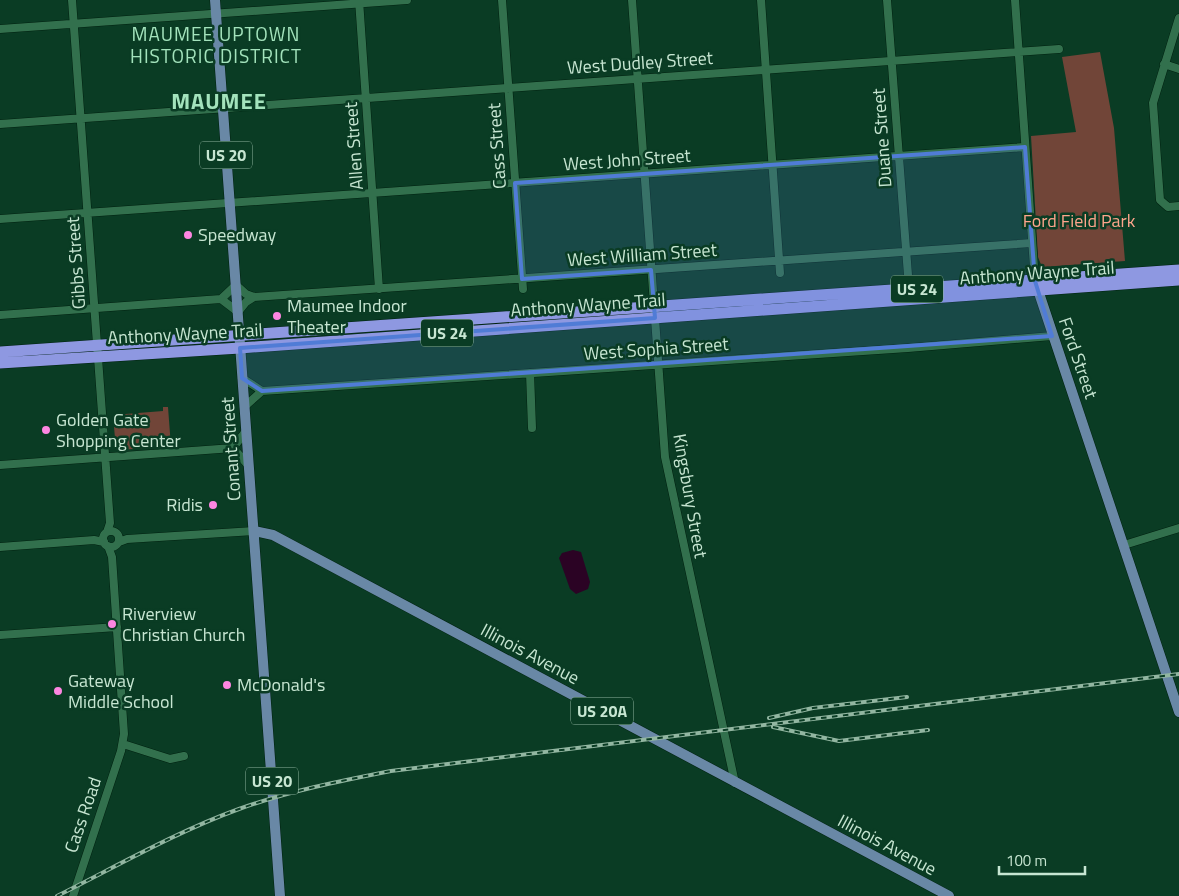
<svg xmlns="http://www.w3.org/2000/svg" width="1179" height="896" viewBox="0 0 1179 896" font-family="'Titillium Web',sans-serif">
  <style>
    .green { fill: #714538 }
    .water { fill: #2b0324 }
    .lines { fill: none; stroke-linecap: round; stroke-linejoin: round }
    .minor-casing { stroke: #012110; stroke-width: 9 }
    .major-casing { stroke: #012110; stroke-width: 11 }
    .highway-casing { stroke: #012110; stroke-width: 12 }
    .minor { stroke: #32704d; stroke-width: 8 }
    .major { stroke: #6988a6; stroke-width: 10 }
    .highway { stroke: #8e98e1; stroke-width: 11 }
    .rail-casing { stroke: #92b6a1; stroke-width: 4 }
    .rail { stroke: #0a3c24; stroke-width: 2; stroke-dasharray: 5.5; stroke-linecap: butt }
    .marked { fill: #507cd6; fill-opacity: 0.2; stroke: #507cd6; stroke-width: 4; stroke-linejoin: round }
    .poi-dot { fill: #fd86e1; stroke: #0a3c24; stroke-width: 2 }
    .labels { text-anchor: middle; stroke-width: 5; stroke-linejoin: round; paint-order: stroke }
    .shield { fill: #0a3c24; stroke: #8eb39e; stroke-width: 1 }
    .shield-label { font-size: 16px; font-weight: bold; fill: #c7e6d2 }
    .street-label { font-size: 18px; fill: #c7e6d2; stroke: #0a3c24 }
    .park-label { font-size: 18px; fill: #fea58c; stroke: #0a3c24 }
    .poi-label { font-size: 18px; fill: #c7e6d2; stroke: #0a3c24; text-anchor: start }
    .neighbourhood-label { font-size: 19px; letter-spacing: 1px; fill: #a3e3bc; stroke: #0a3c24 }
    .district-label { font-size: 22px; font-weight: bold; letter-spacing: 1px; fill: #a3e3bc; stroke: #0a3c24 }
  </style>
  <rect width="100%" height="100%" fill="#0a3c24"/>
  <path class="green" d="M1100,52L1114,128L1125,261L1042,267L1038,257L1031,136L1076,132L1062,57Z
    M163,407H168L171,447L116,450L113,415L163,411Z"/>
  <path class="water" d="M573,550L581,552L590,582L588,589L576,594L570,589L559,558L562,553Z"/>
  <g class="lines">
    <defs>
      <path id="minor" d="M72,0L110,523L107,532
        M359,0L379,289
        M502,0L523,289
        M632,0L665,457L735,783
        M761,0L780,273
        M887,0L908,275
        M1015,0L1035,281
        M1179,18L1153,103L1160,200L1168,207L1179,206
        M0,29L407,0
        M1164,64L1179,69
        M0,124L1059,49
        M0,219L1025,147
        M221,299L238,312L246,302L254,297
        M0,315L221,299L236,285L246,294L254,297L1032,243
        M530,373L532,428
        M242,378L262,391
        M244,407L262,391L908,348L1052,336
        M233,448L248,465
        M0,465L233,448L246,431
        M103 539a8 8 0 1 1 16 0a8 8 0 1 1-16 0Z
        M119,542L127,539L254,531
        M1124,545L1179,528
        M0,547L94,540L104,542
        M0,635L117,627
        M123,744L170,759L184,756
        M73,896L121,751L124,734L112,557L108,546"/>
      <path id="major" d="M215,0L280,896
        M1036,284L1179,712
        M254,531L273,535L949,896"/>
      <path id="highway" d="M0,352L1179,270
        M0,363L240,348L1179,280"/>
    </defs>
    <use href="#minor" class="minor-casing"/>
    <use href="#major" class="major-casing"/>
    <use href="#highway" class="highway-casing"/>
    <use href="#minor" class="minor"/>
    <use href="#major" class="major"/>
    <use href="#highway" class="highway"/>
    <defs>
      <path id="rail" d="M769,718L813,708L907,697
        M773,727L839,741L928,730
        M57,896C115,867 178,831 239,809C289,791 340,781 391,771L1179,674"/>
    </defs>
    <use href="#rail" class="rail-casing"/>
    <use href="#rail" class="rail"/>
  </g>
  <path class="marked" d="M1025,147L1035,281L1052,336L262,391L242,378L240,348L655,318L651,270L522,279L515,183Z"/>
  <g class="poi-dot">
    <circle cx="188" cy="235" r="5"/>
    <circle cx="277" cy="316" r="5"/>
    <circle cx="46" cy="430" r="5"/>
    <circle cx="213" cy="505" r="5"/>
    <circle cx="112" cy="624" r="5"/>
    <circle cx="227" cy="685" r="5"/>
    <circle cx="58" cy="691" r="5"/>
  </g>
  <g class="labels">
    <g class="shield">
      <rect x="200" y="141.5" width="52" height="27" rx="4"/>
      <rect x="891" y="275.5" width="52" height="27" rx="4"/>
      <rect x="421" y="319.5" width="52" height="27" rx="4"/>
      <rect x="571" y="697.5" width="62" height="27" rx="4"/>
      <rect x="246" y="767.5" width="52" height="27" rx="4"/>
    </g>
    <g class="shield-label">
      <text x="226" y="161">US 20</text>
      <text x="917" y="295">US 24</text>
      <text x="447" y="339">US 24</text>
      <text x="602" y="717">US 20A</text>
      <text x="272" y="787">US 20</text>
    </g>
    <g class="street-label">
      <text transform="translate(640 63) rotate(-4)" y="6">West Dudley Street</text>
      <text transform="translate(882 138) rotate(-94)" y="6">Duane Street</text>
      <text transform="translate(354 146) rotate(-94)" y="6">Allen Street</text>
      <text transform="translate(497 146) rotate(-94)" y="6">Cass Street</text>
      <text transform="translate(627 160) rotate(-4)" y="6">West John Street</text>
      <text transform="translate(642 255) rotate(-4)" y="6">West William Street</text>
      <text transform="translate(76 263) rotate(-94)" y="6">Gibbs Street</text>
      <text transform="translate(1037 273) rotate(-4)" y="6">Anthony Wayne Trail</text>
      <text transform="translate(588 305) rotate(-4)" y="6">Anthony Wayne Trail</text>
      <text transform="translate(185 334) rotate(-3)" y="6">Anthony Wayne Trail</text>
      <text transform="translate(656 349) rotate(-4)" y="6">West Sophia Street</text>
      <text transform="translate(1078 358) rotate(71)" y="6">Ford Street</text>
      <text transform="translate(231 449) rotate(-94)" y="6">Conant Street</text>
      <text transform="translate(690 496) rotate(80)" y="6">Kingsbury Street</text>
      <text transform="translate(530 654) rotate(28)" y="6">Illinois Avenue</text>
      <text transform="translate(83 815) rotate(-71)" y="6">Cass Road</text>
      <text transform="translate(887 845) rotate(28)" y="6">Illinois Avenue</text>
    </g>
    <g class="park-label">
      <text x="1079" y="227">Ford Field Park</text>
    </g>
    <g class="poi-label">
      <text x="198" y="241">Speedway</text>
      <text x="287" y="312">Maumee Indoor<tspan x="287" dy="21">Theater</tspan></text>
      <text x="56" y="426">Golden Gate<tspan x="56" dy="21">Shopping Center</tspan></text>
      <text x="203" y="511" text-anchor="end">Ridis</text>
      <text x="122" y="620">Riverview<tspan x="122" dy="21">Christian Church</tspan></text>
      <text x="68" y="687">Gateway<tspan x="68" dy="21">Middle School</tspan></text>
      <text x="237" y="691">McDonald's</text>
    </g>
    <g class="neighbourhood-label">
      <text x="216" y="41">MAUMEE UPTOWN<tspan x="216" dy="22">HISTORIC DISTRICT</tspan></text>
    </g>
    <g class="district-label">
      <text x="219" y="109">MAUMEE</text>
    </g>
  </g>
  <path d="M999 866v8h86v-8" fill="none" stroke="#c7e6d2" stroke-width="2.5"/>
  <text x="1006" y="866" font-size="15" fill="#c7e6d2" stroke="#0a3c24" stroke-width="4" paint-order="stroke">100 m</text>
</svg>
